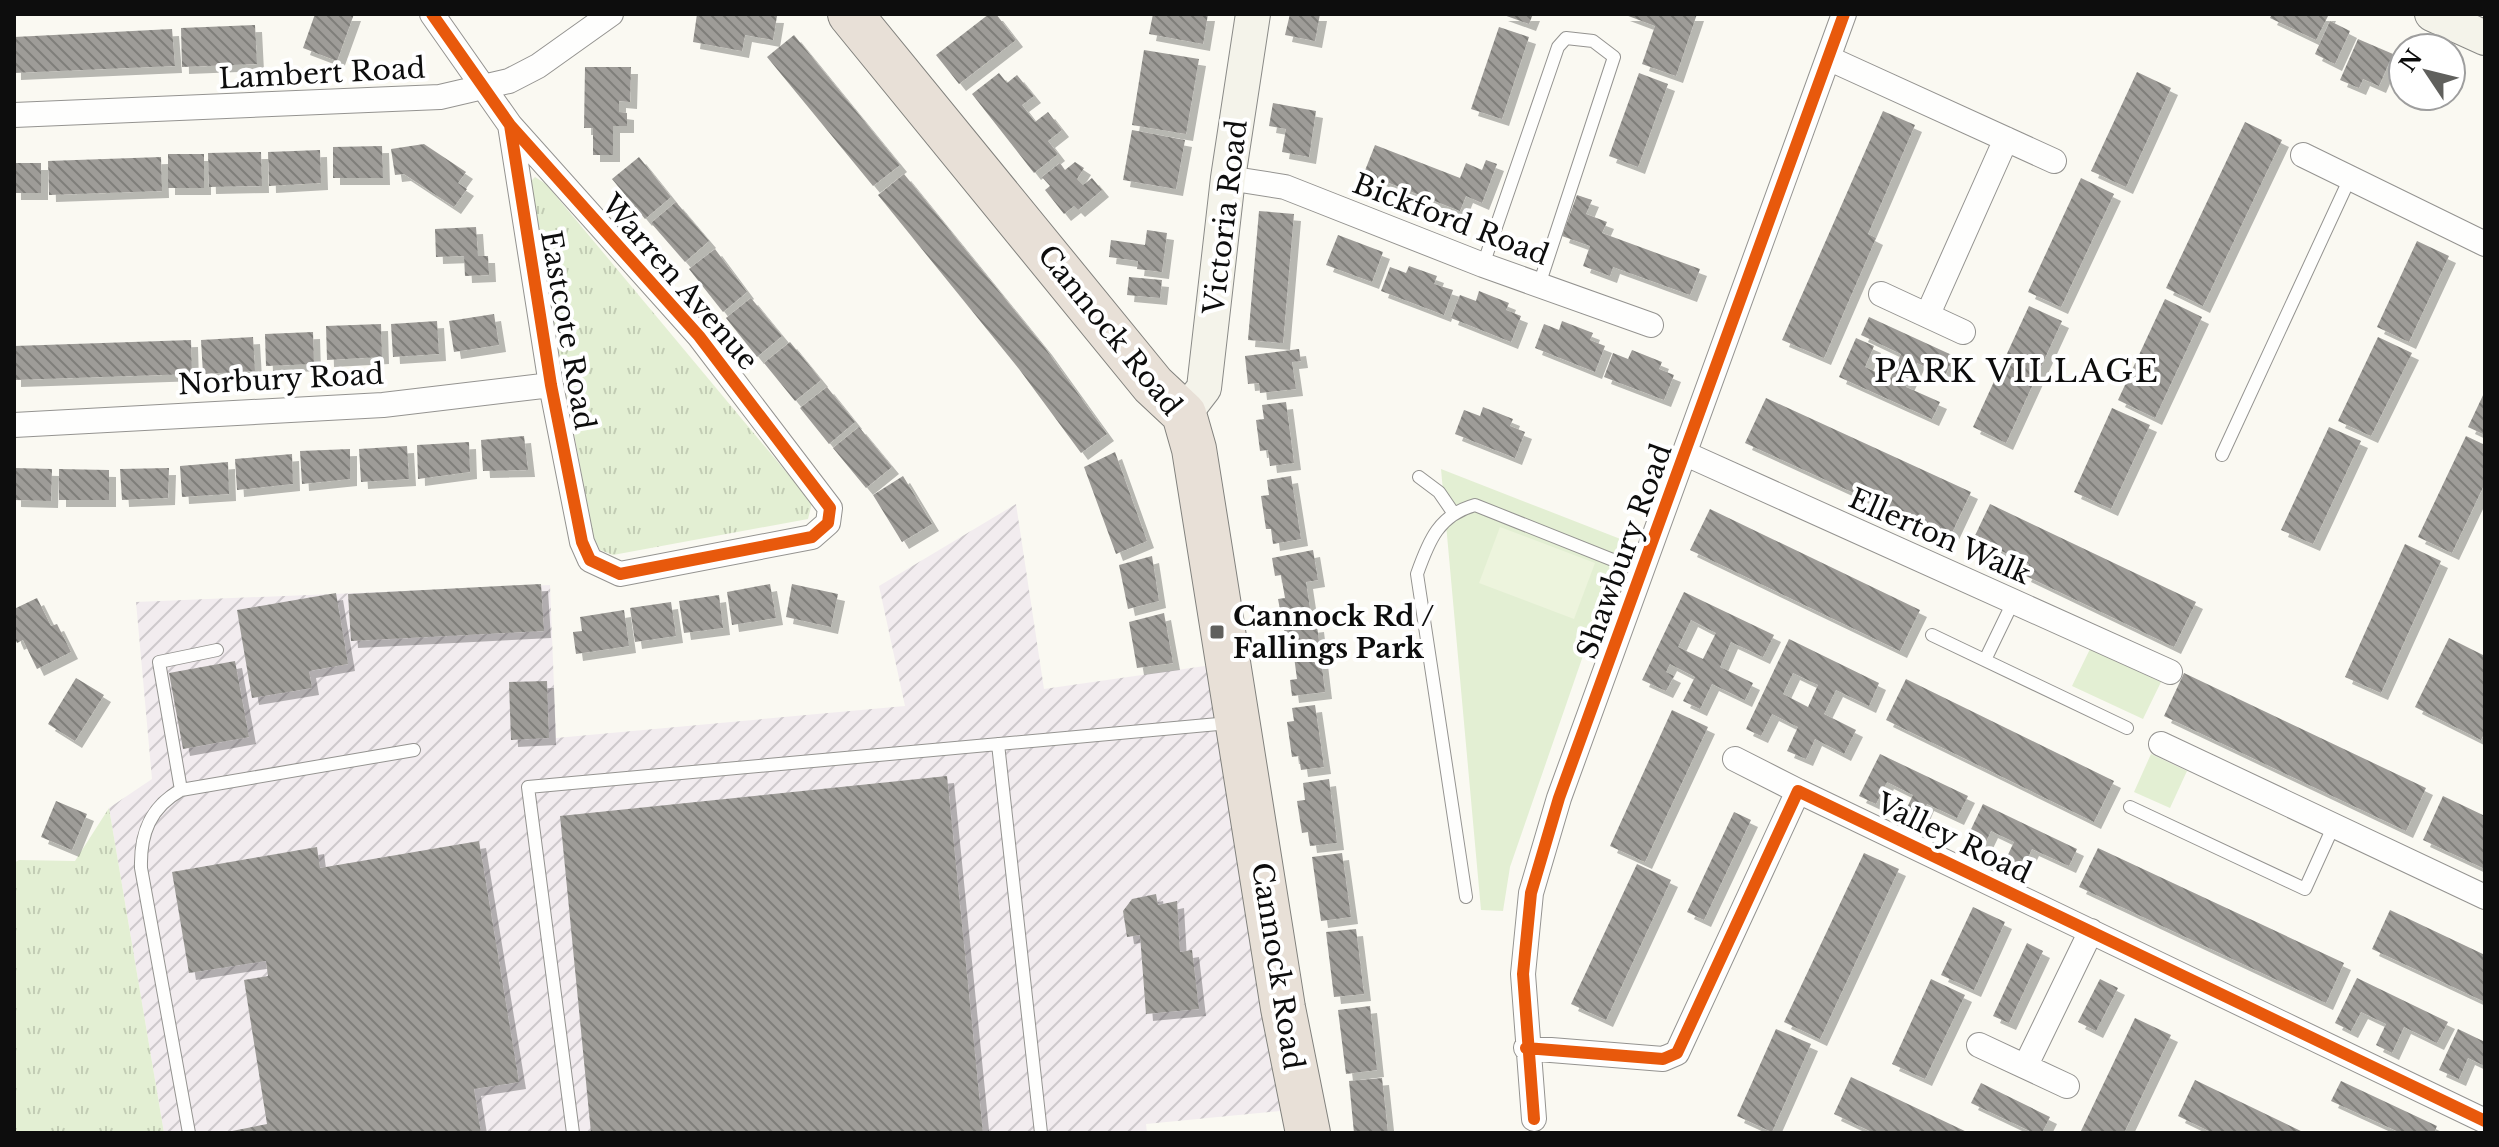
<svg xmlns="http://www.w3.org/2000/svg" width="2499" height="1147" viewBox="0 0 2499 1147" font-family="'Libre Baskerville',serif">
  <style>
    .industrial { fill: url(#industrial-furrows) }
    .grass { fill: url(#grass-tufts) }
    .park { fill: #e3efd3 }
    .pitch { fill: #edf4dd }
    .building { fill: url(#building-back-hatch); fill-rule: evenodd; filter: url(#shadow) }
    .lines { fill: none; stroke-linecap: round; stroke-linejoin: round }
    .lane-casing { stroke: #949390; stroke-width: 14 }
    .street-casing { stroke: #949390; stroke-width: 26 }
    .secondary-casing { stroke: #8a8a87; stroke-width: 36 }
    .highway-casing { stroke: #81817d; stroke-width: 46 }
    .lane { stroke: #fefefd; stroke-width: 12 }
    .street { stroke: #fefefd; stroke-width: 24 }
    .secondary { stroke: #f4f3ea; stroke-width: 34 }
    .highway { stroke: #e8e0d7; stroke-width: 44 }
    .cycleway-casing { stroke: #fff; stroke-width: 17 }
    .cycleway { stroke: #e8590c; stroke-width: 12 }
    .poi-dot { fill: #60605d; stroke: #fff; stroke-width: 3 }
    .labels { text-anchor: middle; stroke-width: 8; stroke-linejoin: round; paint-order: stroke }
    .street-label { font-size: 28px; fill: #0d0d0d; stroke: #fff }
    .poi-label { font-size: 28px; font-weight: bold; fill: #0d0d0d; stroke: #fff; text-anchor: start }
    .quarter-label { font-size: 32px; letter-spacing: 2px; fill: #0d0d0d; stroke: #fff }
  </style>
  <defs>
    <pattern id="industrial-furrows" width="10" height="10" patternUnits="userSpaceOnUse" patternTransform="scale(2)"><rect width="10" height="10" fill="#f2ecef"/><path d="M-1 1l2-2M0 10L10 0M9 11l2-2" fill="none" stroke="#cec9cc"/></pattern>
    <pattern id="grass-tufts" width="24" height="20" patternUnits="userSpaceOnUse" patternTransform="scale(2)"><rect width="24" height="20" fill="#e3efd3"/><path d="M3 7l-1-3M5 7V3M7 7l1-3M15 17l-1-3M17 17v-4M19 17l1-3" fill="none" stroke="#c2ccb4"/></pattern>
    <pattern id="building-back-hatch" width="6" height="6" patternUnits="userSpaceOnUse" patternTransform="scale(2)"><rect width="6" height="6" fill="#9e9c98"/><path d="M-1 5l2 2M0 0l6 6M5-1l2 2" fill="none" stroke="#7f7e7a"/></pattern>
    <filter id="shadow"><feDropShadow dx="7" dy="7" stdDeviation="0" flood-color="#0004"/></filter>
  </defs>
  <rect width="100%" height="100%" fill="#faf9f2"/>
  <path class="industrial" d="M1016,504L1044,689L1212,665L1280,1111L1146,1124L1147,1133H164L109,808L152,779L136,602L550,585L556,738L905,706L879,586Z"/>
  <path class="grass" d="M535,177L546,184L812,503L808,519L613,555L600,550L593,536L528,184Z
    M109,808L164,1133H14V863L19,860L75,861Z"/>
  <path class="park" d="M1441,469L1623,540L1510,867L1503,911L1481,910Z
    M2090,649L2161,682L2143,719L2072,686Z
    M2151,754L2187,771L2170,808L2134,792Z"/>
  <path class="pitch" d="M1500,527L1595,563L1574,619L1479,583Z"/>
  <path class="building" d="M315,14H354L337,61L303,48Z
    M697,14L777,16L773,40L745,35L742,51L693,42Z
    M989,14H996L1016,40L959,84L936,55Z
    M1153,14H1208L1203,44L1149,34Z
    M1290,14H1320L1315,41L1285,35Z
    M1501,14H1533L1529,24Z
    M1623,14H1697L1676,76L1642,64L1655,26Z
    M2272,14H2329L2316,40L2270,18Z
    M2330,21L2350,31L2335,64L2315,54Z
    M255,25L257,64L182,67L181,28Z
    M1499,27L1529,37L1502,119L1471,109Z
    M172,29L175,66L14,73V37Z
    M794,35L900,165L873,186L767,57Z
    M2358,39L2393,54L2379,86L2363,79L2359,88L2340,80Z
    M1144,50L1199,59L1186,134L1132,125Z
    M2403,57V88L2391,83Z
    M585,67H631L630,102L619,101V112L627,113V126H613V155H593V128H584Z
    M2137,72L2171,88L2126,187L2091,171Z
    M999,73L1007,83L1017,75L1034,96L1022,105L1035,122L1048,112L1062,130L1048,141L1058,154L1034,173L972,94Z
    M1639,73L1668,84L1638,167L1609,156Z
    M1273,103L1316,111L1309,157L1282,152L1286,129L1269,126Z
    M1883,111L1915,125L1868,234L1876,238L1824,358L1782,340Z
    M2245,122L2282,140L2203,306L2166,288Z
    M1132,130L1185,140L1176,189L1123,180Z
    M424,144L466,172L458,183L467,189L454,207L404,174L395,175L391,149Z
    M1375,145L1460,178L1466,163L1482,170L1486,160L1497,164L1482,203L1466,196L1460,211L1364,173Z
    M382,146L383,178H333V147Z
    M320,150L321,183L269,186L268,152Z
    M261,152L262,186L209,187L208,153Z
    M168,154H204V188H168Z
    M161,157L162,191L49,195L48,161Z
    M639,157L671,197L645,219L612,179Z
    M1075,162L1084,168L1077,179L1083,185L1092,178L1102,190L1078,210L1074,206L1064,214L1045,190L1050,186L1042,177L1060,163L1065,170Z
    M14,163H41V193H14Z
    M904,174L1045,348L1107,434L1081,453L1019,369L878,195Z
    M2081,178L2114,194L2061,307L2028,292Z
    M1577,195L1592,200L1586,214L1607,222L1602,233L1700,269L1690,295L1613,267L1610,276L1583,266L1590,246L1562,236Z
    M676,202L709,241L685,262L651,223Z
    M1259,211L1294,214L1283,343L1248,340Z
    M476,227L478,256H488L489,275L465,276L464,256L436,257L435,229Z
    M1147,230L1167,233L1162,272L1137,269L1138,261L1109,257L1111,240L1145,245Z
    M1338,235L1383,252L1372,282L1326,265Z
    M2417,241L2449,256L2409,342L2377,327Z
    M715,249L747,292L723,312L689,269Z
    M1409,266L1437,276L1434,284L1453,290L1444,315L1381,291L1390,267L1406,273Z
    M1129,277L1162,280L1160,298L1127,295Z
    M1479,291L1509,303L1506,310L1521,316L1511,342L1451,318L1460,295L1476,301Z
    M751,298L782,336L757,357L726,318Z
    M2165,299L2202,317L2155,418L2118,400Z
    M2029,306L2062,321L2006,443L1973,427Z
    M494,314L499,345L454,352L449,321Z
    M1869,317L1954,356L1945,376L1917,363L1906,387L1940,402L1932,419L1839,377L1856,338L1874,346L1865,367L1890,379L1901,354L1861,335Z
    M437,321L439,354L393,357L391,324Z
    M1562,321L1593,333L1590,340L1605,346L1595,372L1535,348L1544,324L1559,330Z
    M381,324L382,357L327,360L326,326Z
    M313,332L314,364L266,366L265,334Z
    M253,337L255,371L203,374L201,340Z
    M2378,337L2412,353L2371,436L2338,421Z
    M191,340L192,374L14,380V346Z
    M790,342L821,380L795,401L764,363Z
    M1299,349L1301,361L1292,362L1296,389L1260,393L1259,383L1248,384L1245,356Z
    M1632,350L1662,362L1659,369L1674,375L1664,400L1604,377L1613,353L1628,359Z
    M827,387L855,422L829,444L800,408Z
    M2485,391V435L2468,427Z
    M1766,398L1971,492L1950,537L1745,443Z
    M1286,402L1294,463L1270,466L1268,450L1260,451L1256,420L1264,419L1262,405Z
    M1483,407L1513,419L1510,426L1525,432L1515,458L1455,434L1464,410L1480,416Z
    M2112,408L2150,425L2111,509L2074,492Z
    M859,427L892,467L866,488L833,448Z
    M2329,427L2361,441L2313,544L2281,530Z
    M524,436L528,470L483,471L481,440Z
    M2466,436L2485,445V483L2452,553L2418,537Z
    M469,442L470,472L418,479L417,445Z
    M407,446L409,479L361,482L359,449Z
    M350,449V479L302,484L300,451Z
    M1115,452L1147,541L1116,554L1084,467Z
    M292,454L293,484L237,490L235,459Z
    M228,462L229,494L182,497L180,466Z
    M14,468L52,469L51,501L14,500Z
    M169,468L168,498L122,500L120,469Z
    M59,469L109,470V500H59Z
    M903,476L932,524L902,542L873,495Z
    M1291,476L1301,539L1273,544L1271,529H1266L1261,496L1269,495L1267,480Z
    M1990,504L2196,602L2174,647L2024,575L2029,564L1991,546L1987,554L1970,546Z
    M1710,509L1920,610L1900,651L1690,550Z
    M2405,544L2441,561L2381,693L2345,677Z
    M1313,550L1318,580L1306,582L1311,615L1282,620L1278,599L1285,598L1281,575L1275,576L1272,558Z
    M1152,556L1159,601L1128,609L1119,565Z
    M541,584L544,631L351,641L348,594Z
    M770,584L776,618L732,625L727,592Z
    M792,584L838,594L831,627L786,617Z
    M1684,592L1774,635L1763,657L1731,642L1720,667L1753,683L1745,700L1712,684L1700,709L1683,701L1695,677L1670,664L1666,672L1674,676L1666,691L1642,680ZM1691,620L1716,633L1703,659L1678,647Z
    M336,593L348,664L309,671L312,688L252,698L237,610Z
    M719,595L723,628L684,633L679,601Z
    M37,598L51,626L57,624L71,652L37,669L23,640L17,643L14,636V609Z
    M671,602L676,636L635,642L630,608Z
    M624,610L629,646L576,654L573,632L582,631L580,617Z
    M1164,613L1173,663L1137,668L1129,622Z
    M1317,625L1325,692L1292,696L1290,680L1297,679L1293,649H1287L1284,629Z
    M2449,638L2485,656V732L2481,740L2415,707Z
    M1789,639L1879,683L1869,706L1836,690L1824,714L1856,730L1844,754L1815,739L1806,759L1787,751L1798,727L1772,714L1761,736L1746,729ZM1793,673L1818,685L1808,707L1783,694Z
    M235,661L249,737L183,749L169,673Z
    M2184,673L2426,788L2406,831L2164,716Z
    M76,678L104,695L75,741L48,724Z
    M1906,679L2114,781L2094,822L1886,720Z
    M547,681L549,738L511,740L509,682Z
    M1315,705L1324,767L1301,770L1299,756L1292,757L1287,722L1294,721L1292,708Z
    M1672,710L1708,727L1645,862L1610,846Z
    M1880,754L1968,796L1957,818L1927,804L1918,825L1902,818L1913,795L1887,782L1876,804L1859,796Z
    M947,776L983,1133H591L560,816Z
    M1329,779L1337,843L1310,846L1308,832L1302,833L1297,801L1305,800L1303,783Z
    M2443,796L2485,816V869L2423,840Z
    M56,801L87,814L72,850L41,837Z
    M1983,804L2077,849L2069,866L2032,849L2021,872L2004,863L2014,842L1991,831L1980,854L1963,846Z
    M1734,812L1751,820L1704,920L1687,912Z
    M479,841L519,1082L474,1089L481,1133H222L267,1124L244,980L268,976L266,961L189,973L172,872L317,847L320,868Z
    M2098,848L2344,963L2326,1003L2079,887Z
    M1342,853L1351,917L1321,921L1312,857Z
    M1864,853L1899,869L1820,1039L1784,1022Z
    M1637,864L1671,880L1606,1020L1571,1004Z
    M1156,894L1158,905L1177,901L1180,952L1192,950L1199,1009L1146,1014L1140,935L1127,937L1123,911L1132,899Z
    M1973,907L2005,922L1974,990L1941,975Z
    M2390,910L2485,955V1002L2372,949Z
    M1356,929L1364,994L1334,997L1326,932Z
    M2027,943L2043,951L2009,1023L1993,1016Z
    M2357,978L2448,1022L2437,1043L2404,1027L2392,1053L2376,1045L2386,1024L2361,1012L2351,1031L2335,1023Z
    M1931,979L1965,995L1925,1079L1892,1064Z
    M2100,979L2118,988L2096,1031L2078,1022Z
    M1370,1006L1377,1070L1346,1074L1338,1010Z
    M2135,1018L2171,1035L2124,1133H2080Z
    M1776,1029L1811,1044L1772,1132L1737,1116Z
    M2458,1029L2485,1042V1066L2468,1058L2459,1079L2439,1070Z
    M1851,1077L1969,1133H1874L1834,1114Z
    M1382,1078L1388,1133H1354L1349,1081Z
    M2195,1080L2305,1133H2213L2178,1116Z
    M2341,1081L2437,1126L2434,1133H2401L2331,1101Z
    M1981,1083L2050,1117L2042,1133H2034L1971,1103Z"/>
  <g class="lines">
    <defs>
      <path id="lane" d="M1483,265L1558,47L1566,38L1593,41L1614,57L1539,285
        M2222,455L2350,178
        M1419,477L1439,492L1452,511
        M1932,635L2127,728
        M1985,660L2013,602
        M998,744L1041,1133
        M181,790L159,662L217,650
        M2130,807L2305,889L2334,825
        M1466,897L1417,574C1429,540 1439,515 1475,505L1643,572
        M189,1133L141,868C140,834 150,807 181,790L414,750
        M573,1133L528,787L1229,723"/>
      <path id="street" d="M432,14L510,125L699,336L830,508L828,523L812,537L620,574L590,560L582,542L551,385L510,125
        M1828,58L2054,161
        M14,115L440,97L509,81L538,66L611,14
        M2303,155L2485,244
        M1228,178L1285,187L1483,265L1651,325
        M1881,294L1963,332
        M1928,314L2006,139
        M14,425L383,405L551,385
        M1686,454L2170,672
        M2161,744L2485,897
        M1735,759L1798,791
        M1979,1045L2067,1086
        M1526,1048L1663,1059L1677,1053L1798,791L2485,1121
        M2026,1065L2091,931
        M1534,1119L1523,974L1531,893L1559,798L1844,14"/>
      <path id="secondary" d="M2432,14L2485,38
        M1184,414L1204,388L1228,178L1253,14"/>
      <path id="highway" d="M850,14L1153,385L1184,414L1194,449L1283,1008L1308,1133"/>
    </defs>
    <use href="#lane" class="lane-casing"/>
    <use href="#street" class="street-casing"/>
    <use href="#secondary" class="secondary-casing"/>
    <use href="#highway" class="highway-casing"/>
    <use href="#lane" class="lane"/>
    <use href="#street" class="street"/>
    <use href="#secondary" class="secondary"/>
    <use href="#highway" class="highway"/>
    <defs>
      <path id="cycleway" d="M432,14L510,125L699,336L830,508L828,523L812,537L620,574L590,560L582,542L551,385L510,125
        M1526,1048L1663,1059L1677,1053L1798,791L2485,1121
        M1534,1119L1523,974L1531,893L1559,798L1844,14"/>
    </defs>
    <use href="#cycleway" class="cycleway-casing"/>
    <use href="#cycleway" class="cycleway"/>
  </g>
  <rect class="poi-dot" x="1209" y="624" width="16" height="16" rx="4"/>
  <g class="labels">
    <g class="street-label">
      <text transform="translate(322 73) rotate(-3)" y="10">Lambert Road</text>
      <text transform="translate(1225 217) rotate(-83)" y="10">Victoria Road</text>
      <text transform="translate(1451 219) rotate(21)" y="10">Bickford Road</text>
      <text transform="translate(680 282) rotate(49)" y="10">Warren Avenue</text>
      <text transform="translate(568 330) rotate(80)" y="10">Eastcote Road</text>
      <text transform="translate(1110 330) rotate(51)" y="10">Cannock Road</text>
      <text transform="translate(281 379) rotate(-3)" y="10">Norbury Road</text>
      <text transform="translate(1940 536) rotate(24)" y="10">Ellerton Walk</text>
      <text transform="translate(1624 551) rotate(-70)" y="10">Shawbury Road</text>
      <text transform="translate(1954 838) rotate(26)" y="10">Valley Road</text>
      <text transform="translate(1278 966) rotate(81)" y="10">Cannock Road</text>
    </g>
    <g class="poi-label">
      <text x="1233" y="626">Cannock Rd /<tspan x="1233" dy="32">Fallings Park</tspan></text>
    </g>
    <g class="quarter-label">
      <text x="2017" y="382">PARK VILLAGE</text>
    </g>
  </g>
  <rect width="2499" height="1147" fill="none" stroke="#0d0d0d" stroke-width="32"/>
  <g transform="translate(2427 72) rotate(305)"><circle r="38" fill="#ffffff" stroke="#9e9e9e" stroke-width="2"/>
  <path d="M0-6L14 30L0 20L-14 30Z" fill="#60605d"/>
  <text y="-12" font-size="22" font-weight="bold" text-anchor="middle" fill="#0d0d0d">N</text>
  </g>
</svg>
